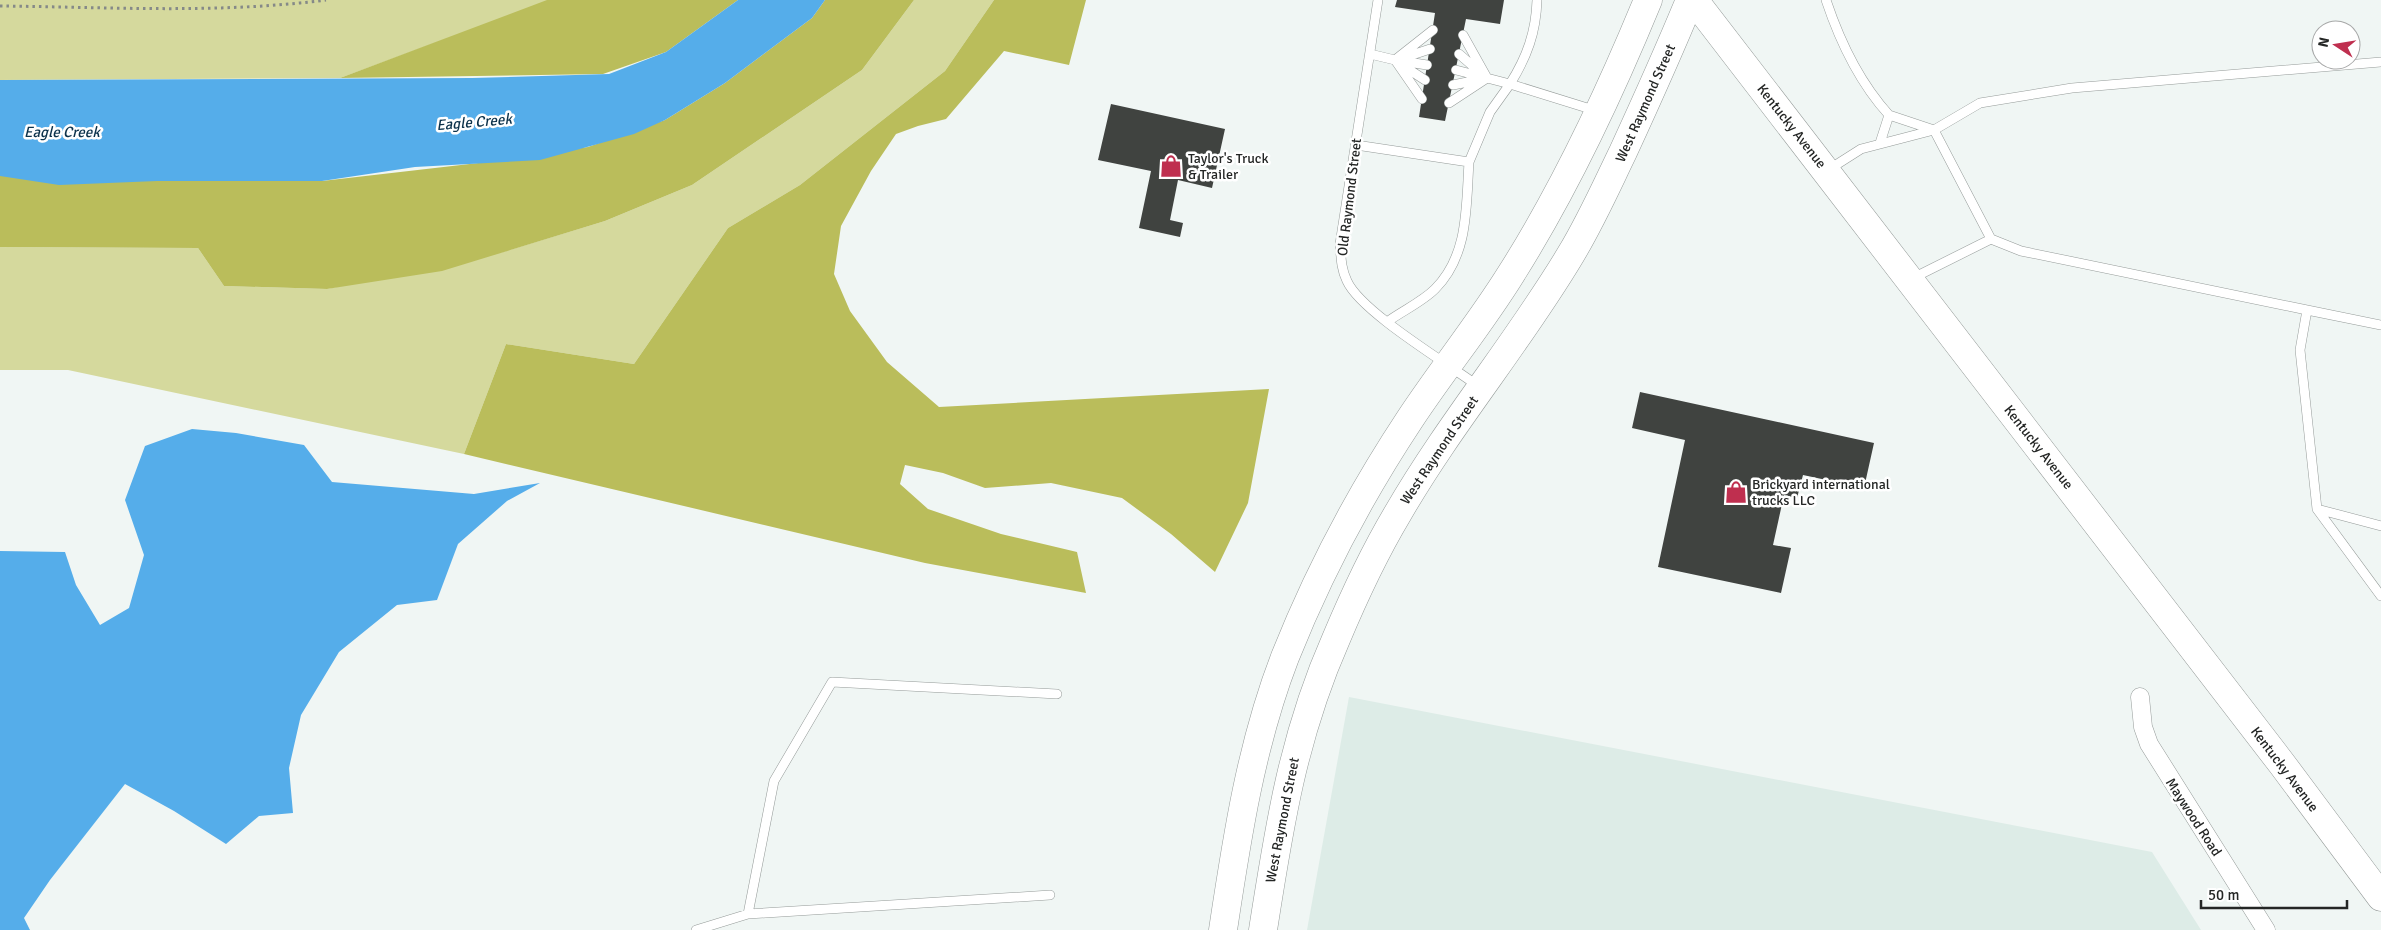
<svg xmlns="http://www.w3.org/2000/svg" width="2381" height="930" viewBox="0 0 2381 930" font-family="Signika,sans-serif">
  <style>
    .built { fill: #ddece7 }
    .green { fill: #d5d99d }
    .forest { fill: #babd5b }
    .water { fill: #55adea }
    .building { fill: #404340 }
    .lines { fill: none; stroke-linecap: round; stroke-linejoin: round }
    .service-casing { stroke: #959b99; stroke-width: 10 }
    .minor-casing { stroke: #959b99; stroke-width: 19 }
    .primary-casing { stroke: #959b99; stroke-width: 29 }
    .path { stroke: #858988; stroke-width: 3; stroke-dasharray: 2.5 4; stroke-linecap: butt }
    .service { stroke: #fff; stroke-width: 9 }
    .minor { stroke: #fff; stroke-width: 18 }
    .primary { stroke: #fff; stroke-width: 28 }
    .labels { text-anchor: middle; stroke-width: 5; stroke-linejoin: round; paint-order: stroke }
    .street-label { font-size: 14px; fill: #242625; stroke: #fff }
    .poi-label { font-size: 14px; fill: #242625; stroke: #fff; text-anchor: start }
    .water-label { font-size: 15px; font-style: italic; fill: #0c324b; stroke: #fff }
  </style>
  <rect width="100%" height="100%" fill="#f0f6f4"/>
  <path class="built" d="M1349,697L2152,852L2201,930H1307Z"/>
  <path class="green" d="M0,0H551L340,78L0,80Z
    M914,0H994L945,71L800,185L728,228L634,364L506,344L464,454L68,370H0V247L198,248L224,286L327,289L503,252L605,221L692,185L862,70Z"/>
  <path class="forest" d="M547,0H738L666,52L603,74L340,78Z
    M825,0H914L862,70L692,185L605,221L442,271L327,289L224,286L198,248L0,247V175L147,181H322L487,162L588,147L665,120L725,83L812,18Z
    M994,0H1086L1069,65L1004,51L946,119L918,126L896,134L871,171L841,226L834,274L850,311L887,362L939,407L1269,389L1248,503L1215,572L1171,534L1122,498L1051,483L985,488L943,473L905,465L900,484L928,509L1001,534L1077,552L1086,593L925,563L464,454L506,344L634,364L728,228L800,185L945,71Z"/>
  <path class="water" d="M738,0H825L812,18L725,83L665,120L634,134L540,160L415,167L322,181H157L59,185L0,176V80L472,78L609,74L666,52Z
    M192,429L236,433L304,445L332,482L474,494L540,483L507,501L458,544L437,600L397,605L339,652L301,715L289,768L293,813L259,816L226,844L174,811L125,784L50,880L24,918L30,930H0V551L65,552L76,585L100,625L129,608L144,555L125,500L145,446Z"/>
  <path class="building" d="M1397,0H1504L1500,24L1466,19L1445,121L1419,117L1435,13L1395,7Z
    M1111,104L1225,129L1212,188L1178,180L1170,220L1183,223L1180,237L1139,228L1151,171L1098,160Z
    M1640,392L1874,443L1864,488L1803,475L1797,498L1784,495L1773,545L1791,548L1781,593L1658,567L1685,440L1632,428Z"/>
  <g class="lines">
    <defs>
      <path id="service" d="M1378,0L1340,244C1341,257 1341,269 1347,281C1361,312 1447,363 1478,386
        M1826,0C1840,42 1859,82 1889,115L1880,143
        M1463,35L1487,78
        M1370,54L1395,60L1427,65
        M1459,54L1481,73
        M1400,59L1430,49
        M1395,60L1433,30
        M1395,60L1422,99
        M1399,63L1425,80
        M1456,70L1510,84C1527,57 1536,32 1537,0
        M1453,85L1482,79
        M1449,103L1487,78
        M1889,115L1934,130L1980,103L2072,88L2381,62
        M1356,145L1469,162L1490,112L1510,84L1597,111
        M1828,170L1861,149L1934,130L1991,239L2021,251L2307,310L2300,350L2317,509L2381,596
        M1913,278L1991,239
        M2307,310L2381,325
        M1387,322C1402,311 1422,302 1435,289C1469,255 1466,206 1469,162
        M2317,509L2381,526
        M748,914L774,781L832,682L1057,694
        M696,930L748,914L1050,895"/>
      <path id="minor" d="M2140,697L2143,727L2149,744L2266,930"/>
      <path id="primary" d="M1694,0L2282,764L2381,897
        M1223,930C1237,837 1251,745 1285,657C1318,574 1361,493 1410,419C1443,369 1480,324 1511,274C1566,187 1609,95 1648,0
        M1263,930C1279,827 1293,736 1336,639C1354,596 1374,553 1398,513C1450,423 1518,343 1571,254C1591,221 1606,187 1623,152C1646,102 1669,51 1690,0"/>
    </defs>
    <use href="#service" class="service-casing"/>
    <use href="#minor" class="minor-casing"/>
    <use href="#primary" class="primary-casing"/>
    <path class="path" d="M0,6C108,7 218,14 326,0"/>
    <use href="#service" class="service"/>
    <use href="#minor" class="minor"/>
    <use href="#primary" class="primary"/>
  </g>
  <defs>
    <symbol id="shop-bare" viewBox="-9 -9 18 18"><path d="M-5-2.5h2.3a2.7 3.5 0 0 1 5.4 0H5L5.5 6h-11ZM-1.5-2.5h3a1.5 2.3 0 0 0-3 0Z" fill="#bf2f4f" stroke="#fff" stroke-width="2.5" paint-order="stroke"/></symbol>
  </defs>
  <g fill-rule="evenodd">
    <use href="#shop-bare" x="1155" y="150" width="32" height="32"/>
    <use href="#shop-bare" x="1720" y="476" width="32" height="32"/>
  </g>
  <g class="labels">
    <g class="street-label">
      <text transform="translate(1645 103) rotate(-66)" y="5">West Raymond Street</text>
      <text transform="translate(1792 126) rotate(52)" y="5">Kentucky Avenue</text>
      <text transform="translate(1349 197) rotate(-83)" y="5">Old Raymond Street</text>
      <text transform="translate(2039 447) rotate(52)" y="5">Kentucky Avenue</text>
      <text transform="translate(1439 450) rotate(-56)" y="5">West Raymond Street</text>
      <text transform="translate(2285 769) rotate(53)" y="5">Kentucky Avenue</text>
      <text transform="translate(2194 817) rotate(57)" y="5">Maywood Road</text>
      <text transform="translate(1282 820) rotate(-79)" y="5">West Raymond Street</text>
    </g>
    <g class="poi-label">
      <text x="1188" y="163">Taylor's Truck<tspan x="1188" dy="16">&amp; Trailer</tspan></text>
      <text x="1752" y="489">Brickyard international<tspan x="1752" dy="16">trucks LLC</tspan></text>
    </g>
    <g class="water-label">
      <text transform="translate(474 122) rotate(-5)" y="5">Eagle Creek</text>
      <text x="62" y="137">Eagle Creek</text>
    </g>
  </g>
  <g transform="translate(2336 45) rotate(282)"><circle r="24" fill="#ffffff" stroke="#a7a8a8"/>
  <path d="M0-4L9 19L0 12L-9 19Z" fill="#bf2f4f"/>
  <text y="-8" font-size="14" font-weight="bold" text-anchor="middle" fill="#242625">N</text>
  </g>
  <path d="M2201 900v8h146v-8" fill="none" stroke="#242625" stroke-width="2.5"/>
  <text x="2208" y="900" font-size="15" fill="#242625" stroke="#ffffff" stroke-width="4" paint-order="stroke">50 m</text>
</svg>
